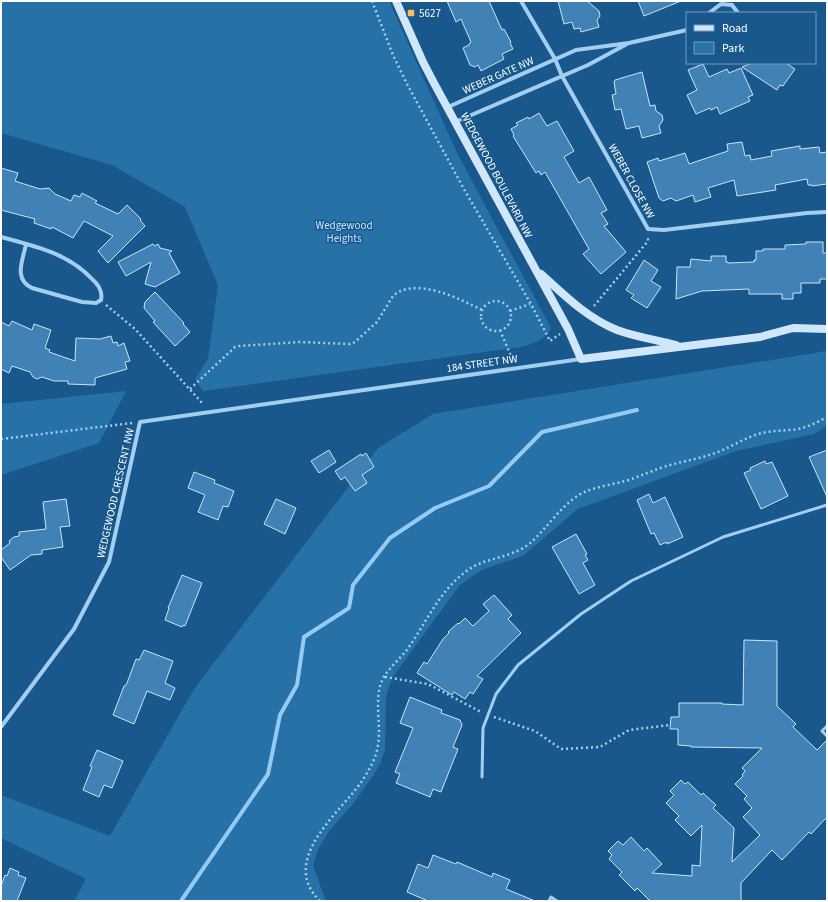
<svg xmlns="http://www.w3.org/2000/svg" width="828" height="902" viewBox="0 0 828 902" font-family="'Source Sans 3',sans-serif">
  <style>
    .green { fill: #2771a9 }
    .lines { fill: none; stroke-linecap: round; stroke-linejoin: round }
    .stream { stroke: #95caf1; stroke-width: 4 }
    .building { fill: #4082b5; stroke: #c9e5fa }
    .path { stroke: #a3ceef; stroke-width: 2.5; stroke-dasharray: 2 3; stroke-linecap: butt }
    .lane { stroke: #a3ceef; stroke-width: 3 }
    .street { stroke: #a3ceef; stroke-width: 4 }
    .secondary { stroke: #d0e7fa; stroke-width: 8 }
    .poi-dot { fill: #ffbf60; stroke: #18588d; stroke-width: 1.5 }
    .labels { text-anchor: middle; stroke-width: 3; stroke-linejoin: round; paint-order: stroke }
    .poi-label { font-size: 11px; fill: #fff; stroke: #18588d; text-anchor: start }
    .street-label { font-size: 11px; fill: #fff; stroke: #18588d }
    .park-label { font-size: 11px; fill: #c9e5fa; stroke: #18588d }
  </style>
  <rect width="100%" height="100%" fill="#18588d"/>
  <path class="green" d="M1,1H389L457,153L551,328C547,339 532,344 521,347L203,391L195,379L208,359L218,285L185,207L112,165L1,133Z
    M827,351V426L814,434L736,451L578,509L523,556L484,569L471,577L459,586L392,678L386,696L385,749L380,764L373,776L353,804L330,830L318,849L313,866L326,901H74L86,879L1,838V795L110,836L194,689L378,448L433,414Z
    M126,391L99,443L1,475V404Z"/>
  <g class="lines">
    <path class="stream" d="M181,901L268,774L280,715L297,685L304,637L349,608L353,585L390,538L435,508L489,486L542,432L637,410"/>
  </g>
  <path class="building" d="M447,1H489L502,30L504,29L511,42L510,43L513,49L502,54L504,59L481,71L478,65L475,67L470,65L463,48L469,45V44L471,42L461,19L456,22Z
    M558,1H587L599,11L600,16L597,20L599,27L581,32L580,28L574,29L572,22L564,24Z
    M638,1H681L644,16Z
    M752,63H786L795,69L783,86L780,85L777,90L742,67Z
    M703,64L709,77L727,69L729,73L741,68L753,95L748,97L750,101L720,114L717,107L711,110L710,108L696,114L687,95L697,90L688,70Z
    M642,72L650,106L655,105L656,111L662,115L663,120L659,126L661,133L642,138L639,126L626,129L621,109L615,110L612,95L616,94L614,82L615,80Z
    M539,113L547,126L557,121L574,151L564,157L579,183L589,177L607,210L601,213L608,224L604,226L626,252L601,274L583,254L589,249L545,172L541,175L539,171L536,173L513,136L514,135L511,129L518,125L516,123L528,117L529,119Z
    M742,142L745,156L750,155L751,160L772,156L771,151L800,146V149L819,147L820,153L827,152V184L812,186V185H808L807,179L775,185L776,190L737,196L734,180L708,188L711,197L695,202L693,195L676,201L671,198L663,201L659,198L647,162L658,158L659,161L685,153L689,164L728,151L727,144Z
    M1,168L18,173L15,181L40,189L49,188L55,194L71,201L74,195L80,197L82,193L97,201L95,203L118,214L127,205L141,219L140,220L145,226L108,263L98,251L113,236L84,221L73,238L52,227L51,229L34,223L35,219L1,210Z
    M806,242H823V253H827V279H820V283H801V293H793V299H782V294H749V289L702,291L676,299L677,267H690L691,259L711,261V256H726V262H728V263L754,262V260H756V251H763V249H785V245L806,244Z
    M153,244L155,246L158,244L160,248L172,251L169,253L180,273L155,287L145,284L151,262L126,276L118,262Z
    M644,260L658,270L651,281L661,287L647,308L631,298L634,295L626,290Z
    M155,292L184,323L183,324L190,332L175,346L153,322L155,321L144,308L145,302Z
    M12,321L32,330L34,324L51,330L45,348L50,350L49,352L75,361L76,338L100,339L111,336L113,343L117,342L118,346L124,343L130,361L125,362L127,369L95,378V385L68,384V381H54L42,377L37,379L33,377L30,372L12,366L9,373L1,369V322L9,326Z
    M329,450L336,462L319,473L311,461Z
    M827,450V497L809,457Z
    M366,453L374,467L362,475L367,483L355,491L345,477L341,480L335,471L361,454L362,456Z
    M765,461L766,464L772,462L788,496L761,509L744,473L751,470L750,468Z
    M194,472L215,480L214,483L234,491L228,507L223,506L218,520L198,512L205,495L188,488Z
    M649,494L653,503L665,497L683,537L667,544V542L660,545L654,533L651,534L637,500Z
    M66,499L70,526L60,527L63,547L42,550V554L31,555L10,570L1,557V550L10,543L9,541L14,537L19,536V532L46,529L43,502Z
    M276,499L296,508L285,534L264,524Z
    M576,534L587,554L585,555L588,560L583,563L595,585L579,594L552,547Z
    M182,575L202,583L185,626L183,625L182,627L165,620L169,608H168Z
    M494,595L512,615L508,619L521,633L477,676L483,679L473,694L470,692L465,699L454,692L452,695L417,673L424,662L427,664L443,639L449,633L448,632L458,623L459,624L465,618L473,626L489,611L483,604Z
    M744,640L777,641V706L796,724L793,727L817,750L827,740V817L811,834L809,832L782,860L772,850L741,883V901H650L637,888L635,891L619,875L622,872L609,859L612,855L608,851L618,841L623,845L631,837L644,851L647,848L662,864L652,873L692,876V865L700,866L702,825L691,836L675,820L679,816L666,803L674,795L670,791L681,780L685,784L688,782L701,795L703,793L716,805L713,808L734,828L732,862L760,835L743,817L752,808L744,799L747,796L735,784L743,776L742,775L745,771L742,768L762,748L691,747V746L678,745V729H670L671,717H679V703H722V704L743,705Z
    M144,650L173,661L165,683L175,688L170,700L147,691L134,724L113,715L124,686H125L127,683L136,659L139,660Z
    M410,697L442,710L441,713L460,720L462,725L453,747L458,749L441,792L433,789L430,797L396,783L400,774L395,772L413,728L400,723Z
    M97,750L123,761L112,788L104,785L99,797L83,790L92,767L90,766Z
    M433,855L456,864L457,862L492,877L493,873L510,880L506,889L535,901H428L407,892L418,864L428,868Z
    M10,868L19,872L18,875L26,878L17,901H1V886L5,875L7,876Z"/>
  <g class="lines">
    <path class="path" d="M372,1L393,55L407,84L465,191L531,304L550,341L560,334
      M481 316a15 15 0 1 1 30 0a15 15 0 1 1-30 0Z
      M106,305L135,329L203,404
      M594,306L648,241V236
      M510,311L530,304
      M500,330L513,361
      M190,389L235,347L239,346L300,342L350,344L355,342L377,322L393,296C415,276 460,299 482,310
      M1,439L132,423
      M385,677L428,684L481,712
      M494,717L535,731L561,749L600,747L629,730L670,725
      M320,901C278,860 340,813 362,781C369,770 376,759 378,745C382,723 372,695 385,675C391,667 399,659 406,651C426,624 439,590 468,570C486,557 509,559 529,544C547,529 565,499 587,491C600,486 615,484 629,480C643,475 656,469 670,465C684,461 698,459 712,454C729,449 745,437 762,433C774,430 786,431 798,429C808,427 818,422 827,417"/>
    <path class="lane" d="M827,726L822,731L827,736
      M482,777L483,728L496,694L518,665L581,614L631,581L723,537L827,505
      M549,901L551,897L557,901"/>
    <path class="street" d="M521,1L555,59L562,76L648,229L664,230L807,213L827,212
      M709,13L721,4L732,5L738,13
      M448,107L576,50L629,43L687,30
      M455,122L588,65L627,44
      M1,237C34,246 68,253 92,279C99,285 103,291 101,300L96,303L82,302L32,288C13,279 23,260 26,244
      M1,727L74,629L109,562L140,422L581,359"/>
    <path class="secondary" d="M396,1L423,62L435,85L568,329L581,359L760,337L793,328L827,329
      M541,274C564,295 587,318 617,330C636,337 657,340 676,345"/>
  </g>
  <rect class="poi-dot" x="407" y="9" width="8" height="8" rx="2"/>
  <g class="labels">
    <g class="poi-label">
      <text x="419" y="17">5627</text>
    </g>
    <g class="street-label">
      <text transform="translate(498 75) rotate(-24)" y="4">WEBER GATE NW</text>
      <text transform="translate(497 175) rotate(62)" y="4">WEDGEWOOD BOULEVARD NW</text>
      <text transform="translate(632 181) rotate(61)" y="4">WEBER CLOSE NW</text>
      <text transform="translate(482 363) rotate(-8)" y="4">184 STREET NW</text>
      <text transform="translate(115 493) rotate(-77)" y="4">WEDGEWOOD CRESCENT NW</text>
    </g>
    <g class="park-label">
      <text x="344" y="229">Wedgewood<tspan x="344" dy="13">Heights</tspan></text>
    </g>
  </g>
  <rect width="828" height="902" fill="none" stroke="#ffffff" stroke-width="4"/>
  <rect x="686" y="12" width="130" height="52" fill="#18588d" stroke="#749bbb"/>
  <rect x="694" y="25" width="20" height="6" fill="#d0e7fa" stroke="#749bbb"/>
  <text x="722" y="32" font-size="12" fill="#ffffff">Road</text>
  <rect x="694" y="42" width="20" height="12" fill="#2771a9" stroke="#749bbb"/>
  <text x="722" y="52" font-size="12" fill="#ffffff">Park</text>
</svg>
